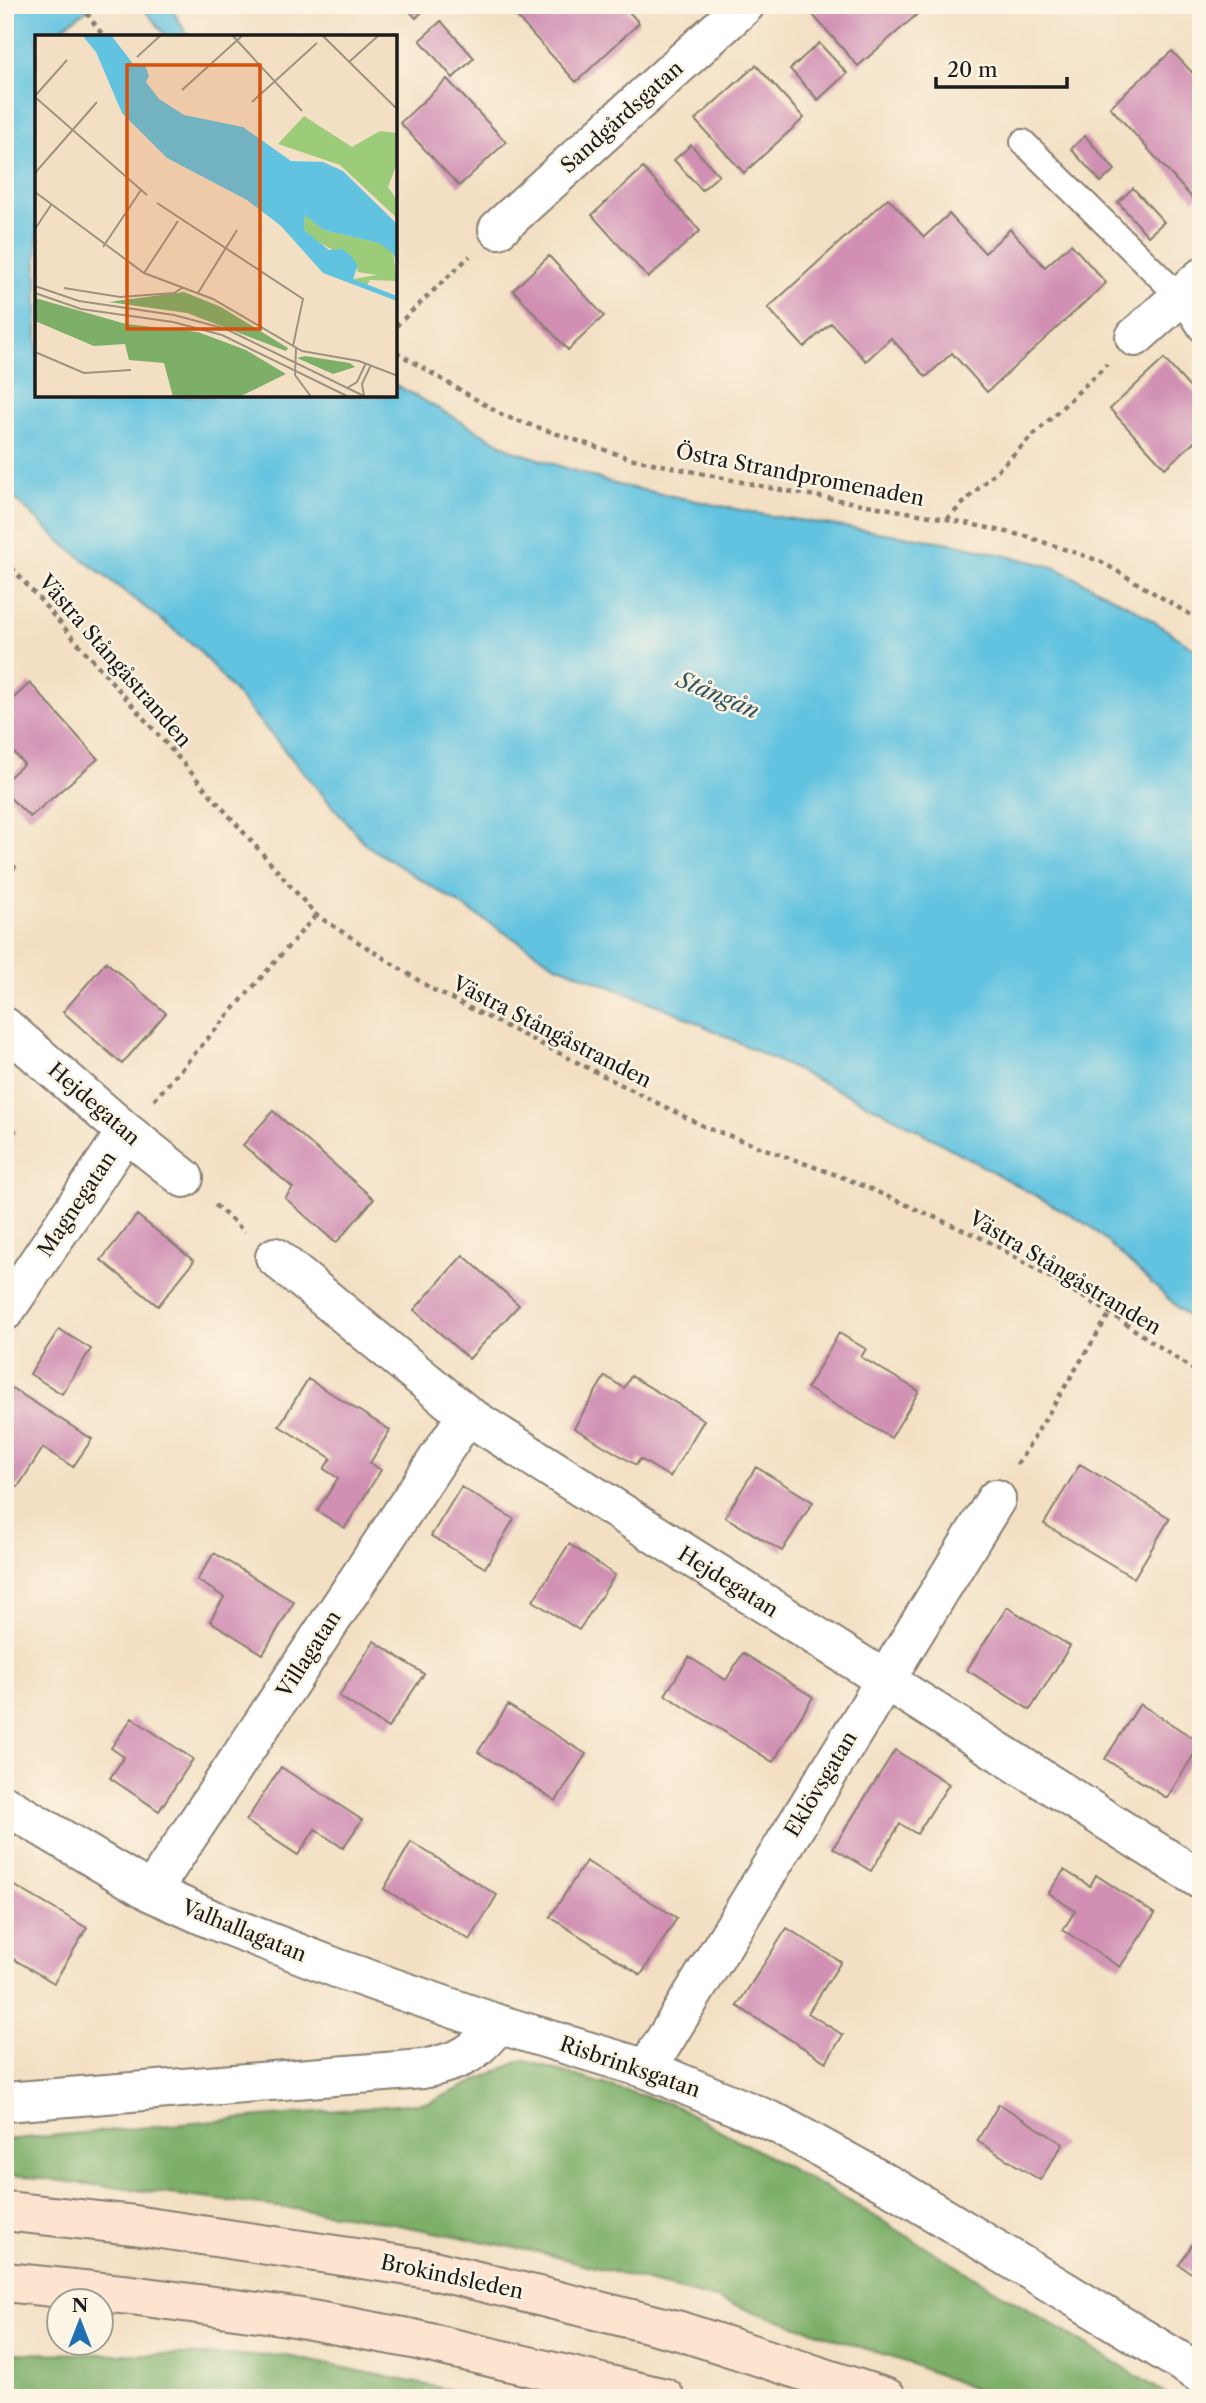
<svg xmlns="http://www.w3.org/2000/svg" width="1206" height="2403" viewBox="0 0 1206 2403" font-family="'Libre Caslon Text',serif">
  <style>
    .forest { fill: #7daf69; stroke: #4c6642; stroke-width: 2 }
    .water { fill: #62c3e0; stroke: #3f707e; stroke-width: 2 }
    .building { fill: #d08fb3 }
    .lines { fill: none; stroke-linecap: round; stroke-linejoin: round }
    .lane-casing { stroke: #887e70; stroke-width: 28 }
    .street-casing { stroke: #887e70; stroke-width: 42 }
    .secondary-casing { stroke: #887e70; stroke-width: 42 }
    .path { stroke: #887e70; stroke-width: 4.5; stroke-dasharray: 5 5; stroke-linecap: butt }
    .lane { stroke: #fff; stroke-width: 24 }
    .street { stroke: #fff; stroke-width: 38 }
    .secondary { stroke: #fde4d1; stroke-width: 38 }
    .labels { text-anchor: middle; stroke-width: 5; stroke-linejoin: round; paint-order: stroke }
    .street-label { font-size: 21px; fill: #1c1c1c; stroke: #fcf5e5 }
    .water-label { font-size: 23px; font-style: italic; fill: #345661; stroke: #fcf5e5 }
    .inset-road { fill: none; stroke: #9d9281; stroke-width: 2 }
    .view { fill: #d4530e; fill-opacity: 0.15; stroke: #d4530e; stroke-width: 3.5 }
    .inset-edge { fill: none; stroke: #1c1c1c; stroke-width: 3.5 }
  </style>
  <rect width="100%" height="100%" fill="#fcf5e5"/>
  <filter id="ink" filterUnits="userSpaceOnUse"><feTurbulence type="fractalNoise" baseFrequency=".0143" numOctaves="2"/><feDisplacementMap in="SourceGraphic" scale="14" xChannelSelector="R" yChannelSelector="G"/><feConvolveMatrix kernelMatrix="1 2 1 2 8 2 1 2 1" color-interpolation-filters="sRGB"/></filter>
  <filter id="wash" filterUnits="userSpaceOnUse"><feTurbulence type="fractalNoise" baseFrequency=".00686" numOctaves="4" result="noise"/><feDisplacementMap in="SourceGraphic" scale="28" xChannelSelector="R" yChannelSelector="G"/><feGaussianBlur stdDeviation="1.57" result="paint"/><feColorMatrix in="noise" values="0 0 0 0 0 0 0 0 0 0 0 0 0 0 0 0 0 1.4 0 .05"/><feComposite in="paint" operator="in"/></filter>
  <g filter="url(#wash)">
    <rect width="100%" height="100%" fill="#f3e0c4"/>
    <path class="forest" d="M522,2060L674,2105L853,2203L1173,2398H997L906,2362L719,2300L542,2253L352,2216L5,2174V2140L430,2102Z
      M5,2353L287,2356L489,2398H5Z"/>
    <path class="water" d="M5,5H94L57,31V37H37V396H396V385L514,451L618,485L765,515L957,544L1054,567L1132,607L1201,653V1329L1090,1226L892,1116L675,1012L556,965L366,845L196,647L61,542L5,489Z
      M131,5H170L188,37H167L144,9Z"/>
    <g id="blocks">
      <path class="building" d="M404,5H429L416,18Z
        M506,5H623L639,23L576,82Z
        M824,5H916L921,11L858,66L813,15Z
        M441,21L474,58L453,78L420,40Z
        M819,43L847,73L818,100L790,69Z
        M1172,51L1201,82V194L1194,200L1110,107Z
        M756,65L804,118L744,173L695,120Z
        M447,79L506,142L459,186L400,123Z
        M1085,136L1115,170L1101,182L1071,149Z
        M691,145L719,175L702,190L674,160Z
        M643,168L700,231L648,278L592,215Z
        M1133,188L1164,222L1148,236L1118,202Z
        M888,198L924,237L949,214L985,253L1010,229L1045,267L1071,244L1106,283L987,392L952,353L926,377L891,338L866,361L831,323L804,347L768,308Z
        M549,256L604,316L568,350L513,290Z
        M1164,359L1201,400V436L1165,468L1110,409Z
        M30,683L98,759L30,817L5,793V781L24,764L5,743V706Z
        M5,858L16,867L5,880Z
        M106,962L166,1013L122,1064L63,1012Z
        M273,1111L374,1199L336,1243L285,1198L293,1188L243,1145Z
        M5,1123L16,1131L5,1145Z
        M137,1215L194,1261L158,1306L101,1260Z
        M463,1255L519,1305L469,1359L414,1310Z
        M59,1329L91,1349L62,1394L30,1374Z
        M839,1333L866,1349L861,1357L919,1391L891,1438L807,1388Z
        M605,1376L624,1388L631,1376L704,1420L670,1477L640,1459L636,1465L574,1428Z
        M308,1379L390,1430L370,1463L381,1470L345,1528L317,1511L338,1478L324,1469L331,1458L279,1426Z
        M10,1387L92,1439L73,1467L43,1448L18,1487L5,1479V1393Z
        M1080,1464L1170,1518L1134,1578L1044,1524Z
        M756,1467L813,1502L782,1551L725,1517Z
        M461,1487L514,1519L485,1568L431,1536Z
        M569,1544L615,1575L579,1630L533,1601Z
        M214,1553L294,1602L263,1654L210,1621L224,1597L197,1580Z
        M1007,1607L1070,1646L1030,1710L967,1670Z
        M374,1641L424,1674L388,1728L339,1696Z
        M743,1653L813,1697L773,1762L665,1695L689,1657L726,1680Z
        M1140,1704L1201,1743L1167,1798L1105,1759Z
        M508,1705L586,1754L556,1801L478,1752Z
        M132,1718L193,1759L159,1811L110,1778L124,1757L111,1748Z
        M895,1750L949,1784L917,1834L900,1824L871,1871L833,1848Z
        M281,1767L362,1820L343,1848L315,1829L298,1855L246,1821Z
        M411,1842L497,1895L470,1940L384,1889Z
        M586,1861L677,1918L641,1975L550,1917Z
        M1064,1870L1090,1886L1096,1875L1155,1914L1120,1967L1063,1930L1075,1911L1049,1893Z
        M10,1883L87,1928L54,1983L5,1954V1891Z
        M787,1928L841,1962L808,2013L843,2035L826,2062L737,2006Z
        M999,2104L1063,2144L1040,2180L977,2141Z
        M1201,2231V2279L1179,2265Z"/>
    </g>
  </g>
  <g filter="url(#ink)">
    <use href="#blocks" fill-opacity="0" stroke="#887e70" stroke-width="2"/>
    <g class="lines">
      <defs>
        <path id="lane" d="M1023,142L1180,297L1201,329"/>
        <path id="street" d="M498,229L745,5
          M1135,337L1201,278
          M5,1027L126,1132L184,1178
          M275,1257L467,1415L1201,1880
          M5,1311L126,1132
          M5,1805L151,1892L213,1920L339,1969L498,2024L647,2069L778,2124L898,2190L1201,2374
          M151,1892L467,1415
          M647,2069L996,1499
          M5,2102L423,2069C461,2061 474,2055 498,2024"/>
        <path id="secondary" d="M5,2211L134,2225L429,2269L680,2331L887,2398
          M5,2282L131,2295L295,2317L413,2339L665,2398"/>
      </defs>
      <use href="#lane" class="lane-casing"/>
      <use href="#street" class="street-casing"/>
      <use href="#secondary" class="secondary-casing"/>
      <path class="path" d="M81,5L104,37
        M396,326L470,256
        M396,352L504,416L629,458L770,488L947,519L1025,536L1100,561L1201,621
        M947,519L1107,364
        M5,560L316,915L432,989L705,1127L850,1180L986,1240L1110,1313L1201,1375
        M154,1100L316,915
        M215,1205L245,1232
        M1017,1465L1110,1313
        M5,2397L10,2398"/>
      <use href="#lane" class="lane"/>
      <use href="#street" class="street"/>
      <use href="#secondary" class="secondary"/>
    </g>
  </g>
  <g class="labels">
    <g class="street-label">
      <text transform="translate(622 117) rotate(-42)" y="7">Sandgårdsgatan</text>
      <text transform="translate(800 475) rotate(11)" y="7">Östra Strandpromenaden</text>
      <text transform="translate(115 661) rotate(49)" y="7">Västra Stångåstranden</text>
      <text transform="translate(552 1032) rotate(27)" y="7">Västra Stångåstranden</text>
      <text transform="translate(94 1104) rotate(41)" y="7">Hejdegatan</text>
      <text transform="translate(77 1204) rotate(-56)" y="7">Magnegatan</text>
      <text transform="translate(1065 1273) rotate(31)" y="7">Västra Stångåstranden</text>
      <text transform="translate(728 1582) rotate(32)" y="7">Hejdegatan</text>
      <text transform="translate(309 1654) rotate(-57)" y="7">Villagatan</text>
      <text transform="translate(821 1784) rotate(-59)" y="7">Eklövsgatan</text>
      <text transform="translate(244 1931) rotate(22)" y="7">Valhallagatan</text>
      <text transform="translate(630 2067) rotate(19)" y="7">Risbrinksgatan</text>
      <text transform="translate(452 2277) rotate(12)" y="7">Brokindsleden</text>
    </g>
    <g class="water-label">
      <text transform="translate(718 695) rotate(23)" y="8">Stångån</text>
    </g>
  </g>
  <g transform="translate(35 35)">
    <rect width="362" height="362" fill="#f3e0c4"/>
    <path d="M269,81L317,112L345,96L362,98V128L353,152L362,165V183L305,130L243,109ZM270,180L288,195L344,208L358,217L362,246L335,245L332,250L318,244L342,240L323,237L320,227L278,204L269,195Z" fill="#9ccb79"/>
    <path d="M149,257L186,272L253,313L251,316L152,278L74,267ZM0,263L91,289L163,297L211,315L251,339L204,362H138L129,328L94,325L90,309L59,311L0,286ZM270,321L315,328L320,332L298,339L262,323Z" fill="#7daf69"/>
    <path d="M47,0H76L99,30H110L114,41L111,47L124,64L149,80L208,92L256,126L288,127L308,136L362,189V230L358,218L344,208L288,195L270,180L269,195L294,215L307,214L314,219L323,230L318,244L362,261V266L288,238L246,191L212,165L132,123L87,78L61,17Z" fill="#62c3e0"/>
    <path class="inset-road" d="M197,0L267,76M287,0L363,75M102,22L126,0M314,27L344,0M147,55L208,0M0,61L32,25M0,62L112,160M217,67L282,8M0,138L62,67M0,157L109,238L178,264L267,316L324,326L363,341M122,168L268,264L258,311M0,194L16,170M68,212L106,155M109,238L143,186M0,251L44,266L139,280L191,294L333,363M29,253L85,262L139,258L147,253M0,258L46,274L138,287L187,300L316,363M163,258L202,195M261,313L260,340L277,363M0,317L49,338L96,335M312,353L322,347L331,328M329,360L327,349L336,330"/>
    <path class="view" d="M92,30H225V294H92Z"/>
    <rect width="362" height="362" class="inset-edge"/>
  </g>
  <rect width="1206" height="2403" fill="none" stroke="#fcf5e5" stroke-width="28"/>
  <g transform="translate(80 2322)"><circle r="33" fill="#fcf5e5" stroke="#a29e95" stroke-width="2"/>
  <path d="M0-5L12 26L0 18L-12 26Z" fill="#1f6fb2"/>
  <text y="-10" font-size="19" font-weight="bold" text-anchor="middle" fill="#1c1c1c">N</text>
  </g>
  <path d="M936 77v10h131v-10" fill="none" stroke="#1c1c1c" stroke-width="3.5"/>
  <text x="947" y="77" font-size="21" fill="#1c1c1c" stroke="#fcf5e5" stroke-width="5" paint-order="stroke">20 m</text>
</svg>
